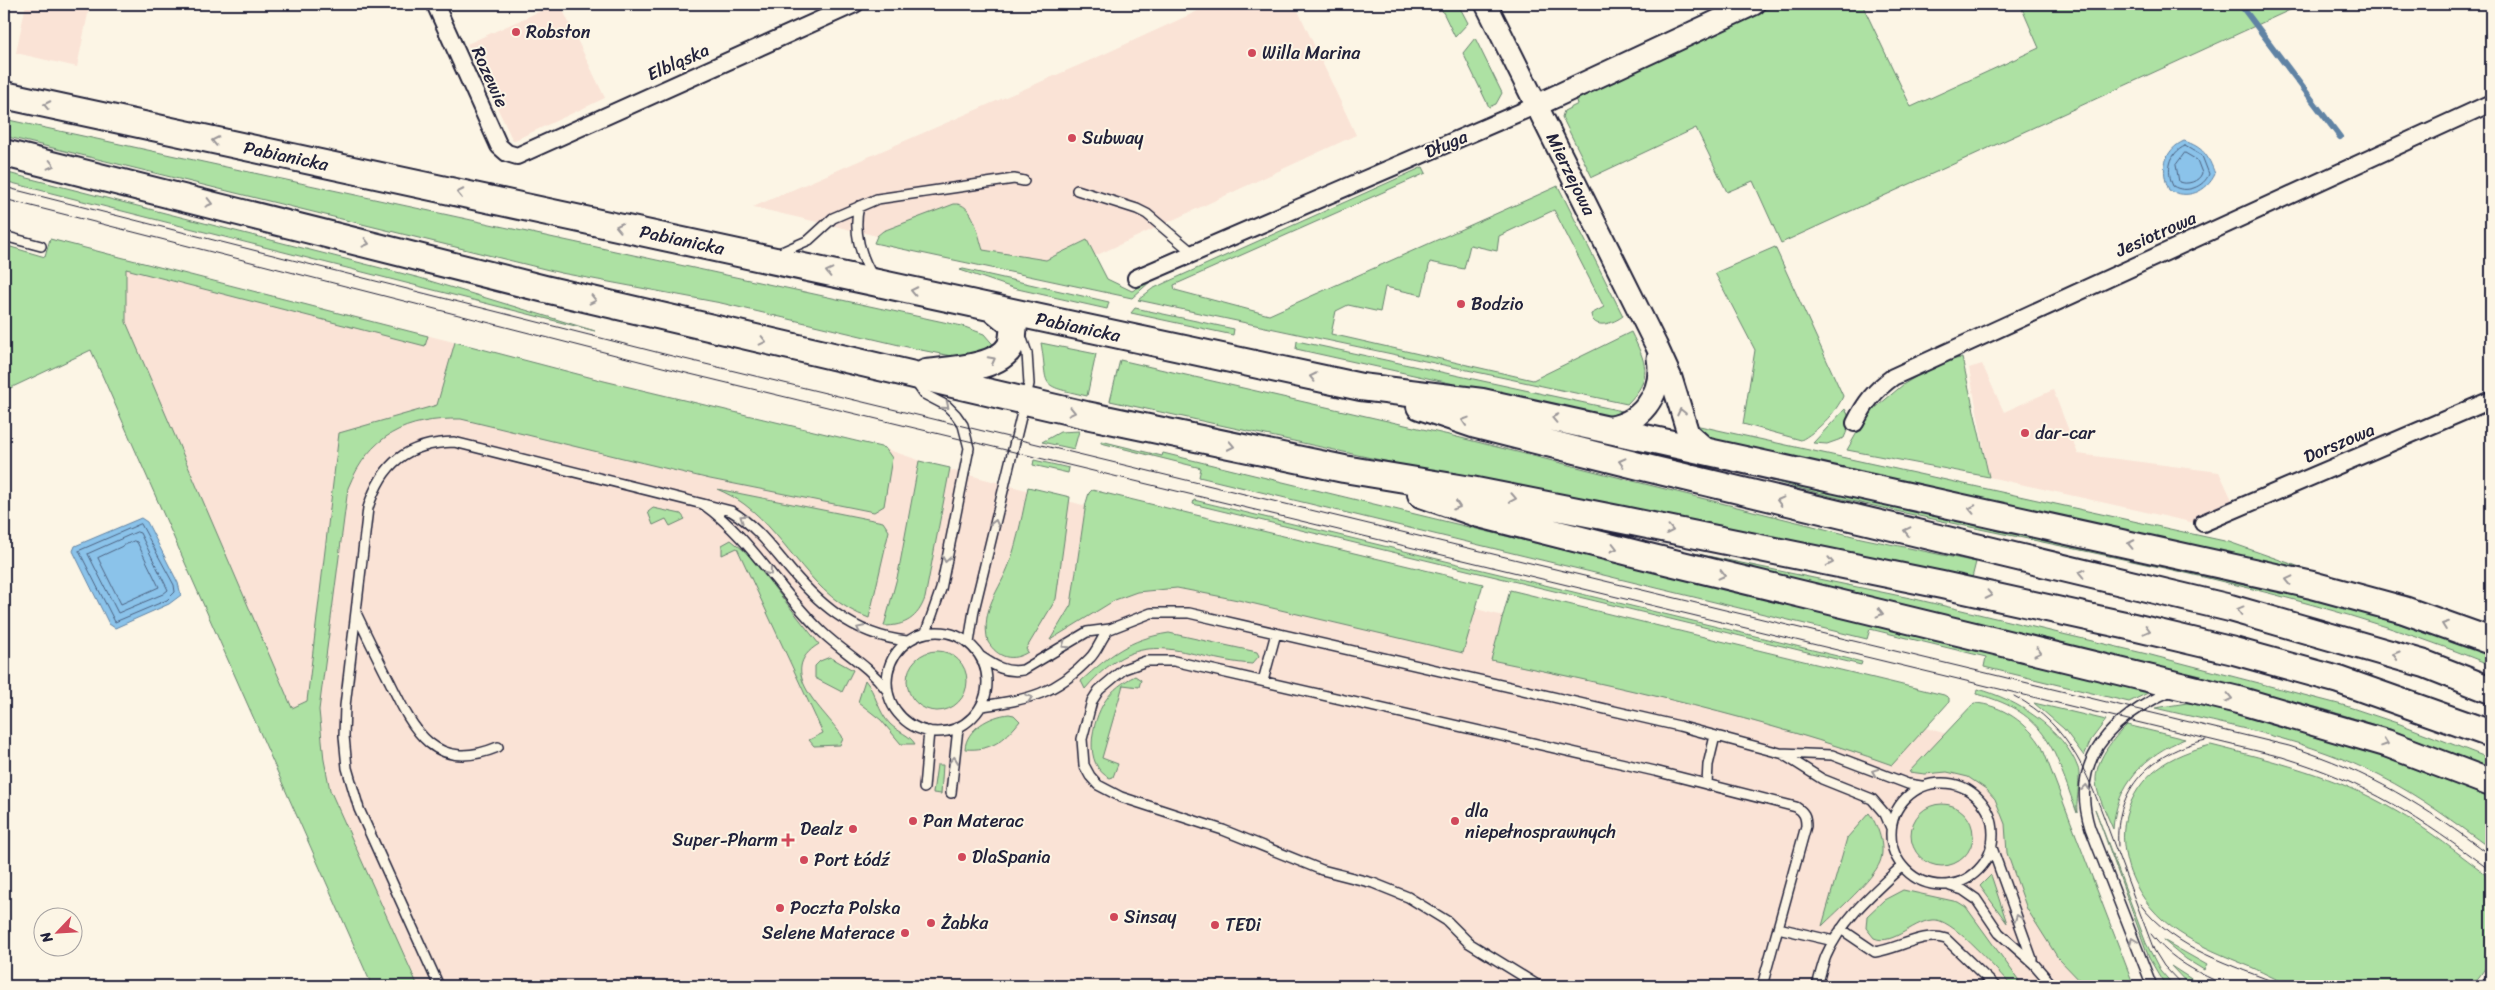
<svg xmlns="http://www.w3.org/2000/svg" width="2495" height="990" viewBox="0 0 2495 990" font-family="Sriracha,sans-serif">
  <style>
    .built { fill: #fae3d6 }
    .green { fill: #ade1a3; stroke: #68826f }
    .water { fill: #8bc3ea; stroke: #6183a4 }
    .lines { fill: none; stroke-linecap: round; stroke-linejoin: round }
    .shore { stroke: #4c6281; stroke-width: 1 }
    .stream { stroke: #6183a4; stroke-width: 6 }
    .service-casing { stroke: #22223b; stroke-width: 12 }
    .minor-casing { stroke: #22223b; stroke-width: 20 }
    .tertiary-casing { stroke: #22223b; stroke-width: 25 }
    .primary-casing { stroke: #22223b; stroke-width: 30 }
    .service { stroke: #fcf5e5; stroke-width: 9 }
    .minor { stroke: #fcf5e5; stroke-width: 16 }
    .tertiary { stroke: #fcf5e5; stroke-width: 21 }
    .primary { stroke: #fcf5e5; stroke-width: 26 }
    .tram { stroke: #22223b; stroke-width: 1 }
    .oneway { stroke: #9a9698 }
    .poi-dot { fill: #d1495b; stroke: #fcf5e5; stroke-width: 2 }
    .labels { text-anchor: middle; stroke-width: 4; stroke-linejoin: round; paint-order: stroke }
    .poi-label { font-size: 18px; fill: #22223b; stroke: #fcf5e5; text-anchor: start }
    .street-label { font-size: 18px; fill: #22223b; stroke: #fcf5e5 }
  </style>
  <rect width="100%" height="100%" fill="#fcf5e5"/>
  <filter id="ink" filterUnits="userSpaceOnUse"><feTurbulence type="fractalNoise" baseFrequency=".02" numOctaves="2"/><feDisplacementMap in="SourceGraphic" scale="10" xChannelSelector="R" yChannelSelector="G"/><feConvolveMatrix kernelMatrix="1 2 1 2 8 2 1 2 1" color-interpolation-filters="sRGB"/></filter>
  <g filter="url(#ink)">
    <path class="built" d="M26,4H90L77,67L16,53Z
      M556,4H560L605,98L513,141L467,44Z
      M1213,4H1295L1356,135L1095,256L1087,240L1046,260L983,250L971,216L883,231L877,236L753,207L1100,56Z
      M50,239L567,371L886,449L939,467L1912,724L2044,762L2132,986H372L91,350L45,257Z
      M1982,364L2004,412L2053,390L2078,454L2219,472L2234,504L2195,523L1989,477L1969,368Z"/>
    <path class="green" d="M1449,4H1458L1468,23L1455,37L1441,8Z
      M1778,4H1862L1911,107L2039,48L2020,4H2303L1781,243L1753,181L1727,192L1696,128L1592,177L1562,117L1564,111L1578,104L1576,98Z
      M1475,38L1502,93L1496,104L1489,107L1463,53Z
      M4,119L962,326L984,334L997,349L990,353L956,357L916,349L721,303L561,273L4,136Z
      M1423,167L1426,173L1174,285L1175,290L1269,315L1558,186L1623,316C1614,323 1593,331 1591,314L1604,307L1554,210L1499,236L1497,251L1470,245L1464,269L1430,262L1422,295L1385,287L1380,312L1348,305L1336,311L1331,334L1533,380L1631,332C1646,363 1654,377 1627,404L1138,300L1152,289L1167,282Z
      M4,172L420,278L595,331L4,181Z
      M954,204C974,202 978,236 983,250L1046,260L1087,240L1107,279L1132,291L1152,280L1132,298L874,243L877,236L883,231Z
      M50,239L428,336L425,346L126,269V322L292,708L307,701L339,433L437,405L455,342L604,381L885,448L892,458L884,506L874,512L710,479L461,419C405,418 370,435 348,488L319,710L324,760L330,790L418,986H372L91,350L4,391V245L45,257Z
      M1775,247L1843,396C1837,412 1815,433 1801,440L1743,424L1755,350L1715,273Z
      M963,269L1109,302L1107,309L1013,288L960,270Z
      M1135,308L1234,329L1233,335L1131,313Z
      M1297,341L1622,411L1610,416H1599L1296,349Z
      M1041,343L1096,354L1087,396C1036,384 1049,389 1041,343Z
      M1962,358L1989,477L1847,450L1867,415L1904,384L1942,361Z
      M1120,360L1449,435L1861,538L1976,562L1972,578L1440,473L1110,401Z
      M1845,409C1852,420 1849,426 1844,438L1827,444L1813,443Z
      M1695,425L2229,542L2314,572L1716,441L1710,439Z
      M1079,431L1074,449L1042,442L1060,432Z
      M1101,441L1162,456L1163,453L2150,692L2129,702L1984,667L1986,657L1870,629L1867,639L1199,477L1201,468L1101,443Z
      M1034,460L1069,468L1068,473L1033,465Z
      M919,461L950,468L925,598C918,618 905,626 884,626L898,574Z
      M1762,478L2027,533L2283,591L2371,614L2491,655V665C2306,589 2100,556 1905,513C1857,502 1809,492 1762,478Z
      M1028,487L1070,497L1056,599L1026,649L1028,652C1012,662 998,658 988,642C980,608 1000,591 1010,562C1018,538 1023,512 1028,487Z
      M717,489L883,522L889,531L869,618C811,598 790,538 744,504C736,498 726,493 717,489Z
      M1092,490L1483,584L1463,653L1238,600L1177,588L1137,592L1115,600L1050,640L1071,605L1086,503L1089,493Z
      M1194,500L1862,662L1861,665L1193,504Z
      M653,508L681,514L685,519L670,526L666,519L653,525L648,512Z
      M731,540L747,553L819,644C774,671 824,709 842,736L843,739L840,745L814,746L809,740L823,733L737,548L722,555V545Z
      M1693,553L1915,599L2147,654L2346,706L2400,724L2491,759V769L2376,725L2323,709L2159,667L1694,556Z
      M1510,590L1944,695L1949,698V702L1892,765C1762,718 1626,688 1491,660Z
      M1169,633L1257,652L1259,656L1252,664C1181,659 1144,620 1085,689L1081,681C1110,655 1129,639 1169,633Z
      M907 681a30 30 0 1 1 60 0a30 30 0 1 1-60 0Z
      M830,657L853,670L842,692L815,678V666L820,661Z
      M1135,676L1141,680L1139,687L1123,685L1102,758L1118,764L1113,777L1110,778C1082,765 1092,721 1105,701C1113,689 1123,682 1135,676Z
      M865,680C876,693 878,712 890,724C898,732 910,735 915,744H901L881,720L858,702Z
      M1978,689C2016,699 2064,729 2078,768C2081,774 2076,803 2077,813C2054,751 2049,713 1977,694Z
      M1974,703C2001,704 2029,724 2042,747L2134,986H2085L2058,958L2027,909L2007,853L2005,824L1995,799L1986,789L1968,777L1947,772L1925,774L1909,772Z
      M2034,703L2106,720L2091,740L2084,756L2064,729Z
      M2187,703C2216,704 2244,715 2272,723C2347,743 2419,768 2491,797V849C2455,823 2420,796 2380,776C2310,740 2231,726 2155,708Z
      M1009,714L1014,715L1020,721C1004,741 991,751 965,749C966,729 990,716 1009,714Z
      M2127,725L2185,739C2145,754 2116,785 2113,829C2108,817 2096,793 2096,781C2095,761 2113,738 2127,725Z
      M2211,745C2274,761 2337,776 2394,810C2428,829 2459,854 2491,878V960L2479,977L2470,986C2431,986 2392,986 2353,986C2335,986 2317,988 2300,986C2284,985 2265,973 2251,967C2198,945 2152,928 2130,872C2124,855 2121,834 2126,816C2138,773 2170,755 2211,745Z
      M937,765H943L941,794L933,793Z
      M1911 835a31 31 0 1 1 62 0a31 31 0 1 1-62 0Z
      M2095,809L2146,943L2160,970L2174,986L2165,985L2149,958Z
      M1869,813C1878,825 1886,847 1880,862C1873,880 1837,911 1822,926L1847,838Z
      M1991,875L2007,923L1980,886Z
      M1903,890L1958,902L1966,907L2023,986H2012C1997,971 1956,922 1936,920C1915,918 1894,947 1874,938L1866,928L1867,916L1884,900Z
      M2163,940L2207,965L2204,970L2186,959Z
      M2171,966L2199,984L2198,986L2189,985Z"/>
    <path class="water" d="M2184,141C2203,147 2208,155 2215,174C2207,192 2187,200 2169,190C2160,170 2164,150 2184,141Z
      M141,518L147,522L178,583L181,595L169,604L115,628L109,624L73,551L75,546Z"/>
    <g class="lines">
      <path class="shore" d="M2185,146L2202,156L2209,174C2204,187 2186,194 2173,186C2166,171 2169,153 2185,146Z
        M2185,153L2197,160L2202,173C2199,182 2187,185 2179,182L2176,165Z
        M141,524L174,585L175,592L167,600L115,622L79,551Z
        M137,532L140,533L168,590L163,594L118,613L88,554Z
        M134,541L137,542L159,587L121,604L98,558Z"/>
      <path class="stream" d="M2240,4L2340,137"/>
      <defs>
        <path id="service" d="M1077,190L1137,209L1147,214L1193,253
          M859,206C853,231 860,255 873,277
          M4,236L41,246
          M777,254L809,240L833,218L877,199L1014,179L1024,181
          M915,381L924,394L947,406L956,415L963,425L969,448L941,589L926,632
          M703,504C751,538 779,591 822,632C844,653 867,664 887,690
          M356,613C367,636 378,659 390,682C414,732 435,773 498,747
          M887 682a50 50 0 1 1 100 0a50 50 0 1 1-100 0Z
          M969,643L974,610L1029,384L1027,353L1021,336
          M980,656C995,666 1005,673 1023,670L1087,632L1110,629L1151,613H1189L1679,726L1780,753L1832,755L1908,784L1921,786
          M1263,681L1276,633
          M982,706C1029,699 1055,695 1090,658C1098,650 1101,638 1109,629
          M1784,755L1822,779L1872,799L1885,814L1891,828
          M1891 834a51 51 0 1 1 102 0a51 51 0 1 1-102 0Z
          M1707,784L1708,765L1715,736
          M924,788L929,731
          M951,793L958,728
          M1991,845L2032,959
          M1950,886L1963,890L1976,899L1999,933L2034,964L2053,986
          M1778,928L1834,941
          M1841,929L1875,952C1899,949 1923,931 1946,939L1995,986
          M439,986L359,809L347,768L344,736L345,706L368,508C382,463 407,443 454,442L731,511C753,524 767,542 783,561C816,602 852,635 907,641
          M1539,986L1469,943L1447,921L1408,897L1373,883L1322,870L1223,830L1121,797L1098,785L1090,776L1084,765L1082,739L1092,701L1099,690L1124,669L1146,661H1174L1655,771L1796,807C1804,812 1806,816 1806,826L1762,986
          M1817,986C1820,976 1822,966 1826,956C1842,919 1873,893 1902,866
          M2152,986L2090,828C2068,758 2114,716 2173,690"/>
        <path id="minor" d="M435,4L499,146L507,153L517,156L855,4
          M1136,278L1537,105
          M1855,423C1865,403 1875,390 1893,377L2491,103
          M2203,523L2491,400"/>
        <path id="tertiary" d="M1486,4L1656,345L1671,378L1688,433L1707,450
          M1537,105L1754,4
          M1603,428C1640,426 1664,394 1658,358"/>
        <path id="primary" d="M4,95L1361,387L1482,402L2312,585L2404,610L2491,641
          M4,153L545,289L1086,415L1344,469L1471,490L1623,520L1942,585L2129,626L2234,651L2339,680L2491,734
          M926,373C949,370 999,369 1011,345C1013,339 1013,331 1014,325L993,308
          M1420,406L1476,425L1647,468L2230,608L2425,664L2491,690
          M1421,494L1479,514L1641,555L2238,700L2386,743L2491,783"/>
      </defs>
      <use href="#service" class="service-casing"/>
      <use href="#minor" class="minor-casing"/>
      <use href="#tertiary" class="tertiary-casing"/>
      <use href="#primary" class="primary-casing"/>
      <use href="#service" class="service"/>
      <use href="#minor" class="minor"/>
      <use href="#tertiary" class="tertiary"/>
      <use href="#primary" class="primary"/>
      <path class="tram" d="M4,187L668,355L2289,746C2371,772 2423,805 2491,856
        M4,199L690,374L2282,757C2368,783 2420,818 2491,871
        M2014,696C2072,725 2091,782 2112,839C2126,876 2140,913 2154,950L2164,966L2183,986
        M2118,846C2114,788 2152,752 2206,740
        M2140,904C2174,950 2233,965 2284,986
        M2151,934C2171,960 2199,974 2228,986
        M2478,986L2491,971"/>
    </g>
    <defs><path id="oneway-chevron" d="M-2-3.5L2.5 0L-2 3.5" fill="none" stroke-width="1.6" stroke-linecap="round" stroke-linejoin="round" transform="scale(1.25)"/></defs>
    <g class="oneway">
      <use href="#oneway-chevron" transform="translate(47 105) rotate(-168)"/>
      <use href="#oneway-chevron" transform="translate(215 141) rotate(-168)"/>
      <use href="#oneway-chevron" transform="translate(51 165) rotate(14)"/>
      <use href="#oneway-chevron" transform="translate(460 193) rotate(-168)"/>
      <use href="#oneway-chevron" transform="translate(209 203) rotate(14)"/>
      <use href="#oneway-chevron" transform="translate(619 227) rotate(-168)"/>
      <use href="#oneway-chevron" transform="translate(366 243) rotate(14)"/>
      <use href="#oneway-chevron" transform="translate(829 272) rotate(-167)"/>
      <use href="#oneway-chevron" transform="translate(914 291) rotate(-168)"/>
      <use href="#oneway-chevron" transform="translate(593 300) rotate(13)"/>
      <use href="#oneway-chevron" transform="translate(763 341) rotate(13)"/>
      <use href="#oneway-chevron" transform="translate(992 360) rotate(-28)"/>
      <use href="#oneway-chevron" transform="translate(1313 377) rotate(-168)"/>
      <use href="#oneway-chevron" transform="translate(946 406) rotate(39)"/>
      <use href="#oneway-chevron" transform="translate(1072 412) rotate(13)"/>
      <use href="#oneway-chevron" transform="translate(1681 412) rotate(-103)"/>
      <use href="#oneway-chevron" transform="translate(1555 418) rotate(-168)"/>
      <use href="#oneway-chevron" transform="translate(1465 421) rotate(-162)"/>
      <use href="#oneway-chevron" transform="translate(1231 446) rotate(12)"/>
      <use href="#oneway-chevron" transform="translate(1622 462) rotate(-166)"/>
      <use href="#oneway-chevron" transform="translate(1513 498) rotate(11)"/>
      <use href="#oneway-chevron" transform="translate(1780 501) rotate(-166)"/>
      <use href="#oneway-chevron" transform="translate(1457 506) rotate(18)"/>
      <use href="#oneway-chevron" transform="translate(1972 509) rotate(-168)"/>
      <use href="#oneway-chevron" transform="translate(743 518) rotate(-147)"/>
      <use href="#oneway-chevron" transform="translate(995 523) rotate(-76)"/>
      <use href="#oneway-chevron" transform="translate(1670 530) rotate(12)"/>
      <use href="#oneway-chevron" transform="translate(1907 531) rotate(-167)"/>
      <use href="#oneway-chevron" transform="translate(2131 544) rotate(-168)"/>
      <use href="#oneway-chevron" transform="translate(1614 548) rotate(14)"/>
      <use href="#oneway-chevron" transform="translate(946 559) rotate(100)"/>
      <use href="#oneway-chevron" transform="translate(1830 562) rotate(11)"/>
      <use href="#oneway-chevron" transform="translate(769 572) rotate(52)"/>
      <use href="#oneway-chevron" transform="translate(2082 573) rotate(-167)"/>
      <use href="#oneway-chevron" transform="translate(1722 575) rotate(14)"/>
      <use href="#oneway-chevron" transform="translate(2289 580) rotate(-167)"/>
      <use href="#oneway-chevron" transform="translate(1989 595) rotate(12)"/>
      <use href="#oneway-chevron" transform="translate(2240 610) rotate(-165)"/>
      <use href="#oneway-chevron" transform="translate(1880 613) rotate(14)"/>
      <use href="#oneway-chevron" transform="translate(2445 625) rotate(-160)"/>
      <use href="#oneway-chevron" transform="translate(860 629) rotate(-154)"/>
      <use href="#oneway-chevron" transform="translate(2147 630) rotate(14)"/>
      <use href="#oneway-chevron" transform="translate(1065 645) rotate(146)"/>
      <use href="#oneway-chevron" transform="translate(2038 652) rotate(14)"/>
      <use href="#oneway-chevron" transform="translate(2396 655) rotate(-163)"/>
      <use href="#oneway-chevron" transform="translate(1029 698) rotate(-18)"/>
      <use href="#oneway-chevron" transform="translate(2229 698) rotate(13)"/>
      <use href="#oneway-chevron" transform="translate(2385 743) rotate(19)"/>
      <use href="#oneway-chevron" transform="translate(954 760) rotate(-85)"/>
      <use href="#oneway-chevron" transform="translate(1875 772) rotate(-159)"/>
      <use href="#oneway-chevron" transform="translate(2086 788) rotate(-84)"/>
      <use href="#oneway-chevron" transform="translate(2018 918) rotate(-110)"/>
      <use href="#oneway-chevron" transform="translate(2133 941) rotate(-111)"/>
    </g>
  </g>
  <g class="poi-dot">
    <circle cx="516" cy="32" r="5"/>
    <circle cx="1252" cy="53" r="5"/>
    <circle cx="1072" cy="138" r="5"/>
    <circle cx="1461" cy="304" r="5"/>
    <circle cx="2025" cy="433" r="5"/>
    <circle cx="913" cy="821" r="5"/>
    <circle cx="1455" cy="821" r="5"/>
    <circle cx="853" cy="829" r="5"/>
    <path d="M785.5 832.5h5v5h5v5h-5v5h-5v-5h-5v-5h5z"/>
    <circle cx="962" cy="857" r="5"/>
    <circle cx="804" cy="860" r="5"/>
    <circle cx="780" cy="908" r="5"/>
    <circle cx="1114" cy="917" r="5"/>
    <circle cx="931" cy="923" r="5"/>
    <circle cx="1215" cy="925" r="5"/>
    <circle cx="905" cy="933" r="5"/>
  </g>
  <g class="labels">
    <g class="poi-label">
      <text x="526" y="38">Robston</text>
      <text x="1262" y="59">Willa Marina</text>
      <text x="1082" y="144">Subway</text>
      <text x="1471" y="310">Bodzio</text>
      <text x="2035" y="439">dar-car</text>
      <text x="1465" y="817">dla<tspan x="1465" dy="21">niepełnosprawnych</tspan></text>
      <text x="923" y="827">Pan Materac</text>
      <text x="843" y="835" text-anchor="end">Dealz</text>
      <text x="778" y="846" text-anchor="end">Super-Pharm</text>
      <text x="972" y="863">DlaSpania</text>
      <text x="814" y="866">Port Łódź</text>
      <text x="790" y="914">Poczta Polska</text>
      <text x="1124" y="923">Sinsay</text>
      <text x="941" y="929">Żabka</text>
      <text x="1225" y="931">TEDi</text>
      <text x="895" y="939" text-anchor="end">Selene Materace</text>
    </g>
    <g class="street-label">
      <text transform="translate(678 62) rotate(-24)" y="6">Elbląska</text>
      <text transform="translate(490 77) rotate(66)" y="6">Rozewie</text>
      <text transform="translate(1446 144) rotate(-23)" y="6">Długa</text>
      <text transform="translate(286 156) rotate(12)" y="6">Pabianicka</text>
      <text transform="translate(1571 174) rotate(64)" y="6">Mierzejowa</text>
      <text transform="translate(2156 234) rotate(-24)" y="6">Jesiotrowa</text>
      <text transform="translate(682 240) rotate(12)" y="6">Pabianicka</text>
      <text transform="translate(1078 327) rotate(12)" y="6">Pabianicka</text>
      <text transform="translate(2339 443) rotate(-23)" y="6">Dorszowa</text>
    </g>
  </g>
  <rect width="2495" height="990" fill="none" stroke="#fcf5e5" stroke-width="20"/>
  <rect x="10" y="10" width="2475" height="970" fill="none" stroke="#22223b" stroke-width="2" filter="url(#ink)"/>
  <g transform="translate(58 932) rotate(245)"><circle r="24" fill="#fcf5e5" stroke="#a5a1a1"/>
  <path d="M0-4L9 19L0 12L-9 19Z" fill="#d1495b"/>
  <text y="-8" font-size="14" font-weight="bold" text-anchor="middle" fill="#22223b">N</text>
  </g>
</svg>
